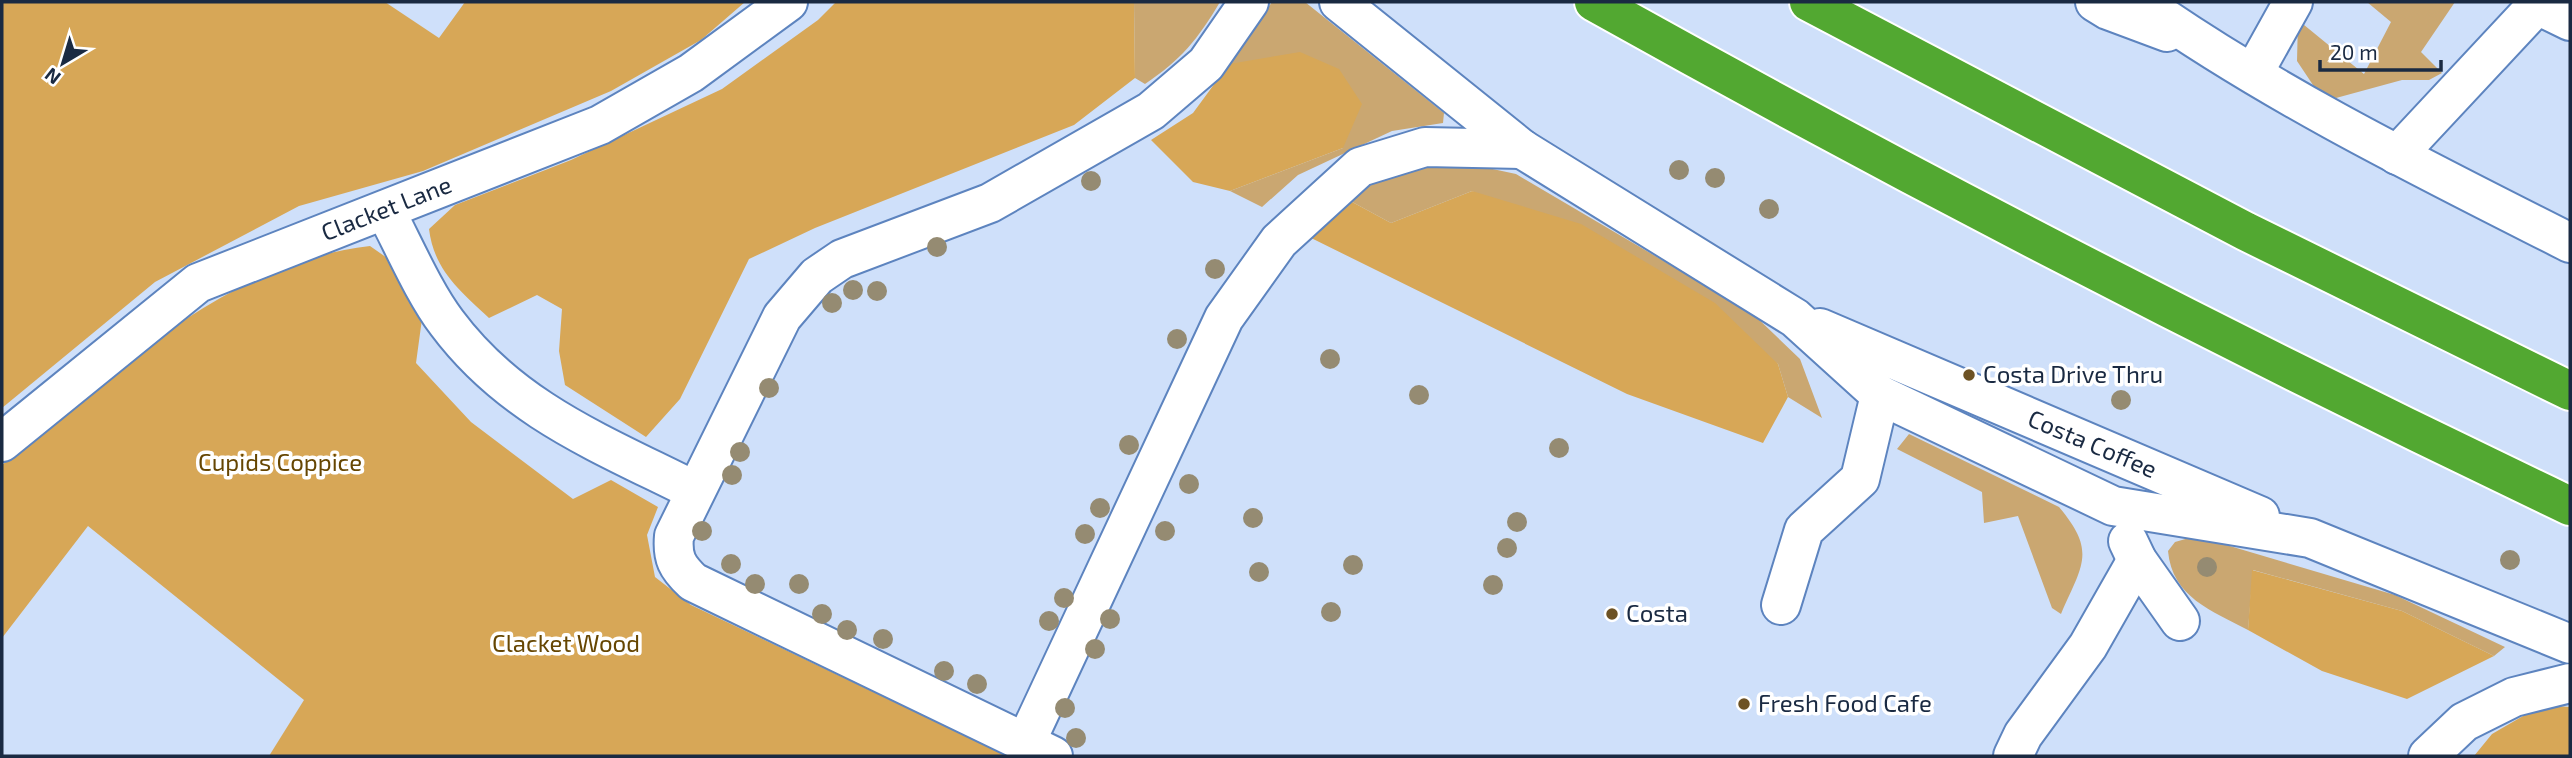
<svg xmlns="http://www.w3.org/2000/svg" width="2572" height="758" viewBox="0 0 2572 758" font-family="'Exo 2',sans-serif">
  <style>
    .green { fill: #caa771 }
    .forest { fill: #d7a757 }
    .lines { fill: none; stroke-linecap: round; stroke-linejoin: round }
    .minor-casing { stroke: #5d84bf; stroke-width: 42 }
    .highway-casing { stroke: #fff; stroke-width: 42 }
    .minor { stroke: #fff; stroke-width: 38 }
    .highway { stroke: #52a831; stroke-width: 38 }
    .tree { fill: #958b72 }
    .poi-dot { fill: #6d5224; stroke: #fff; stroke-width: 2.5 }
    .labels { text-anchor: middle; stroke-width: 7; stroke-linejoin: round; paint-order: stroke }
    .street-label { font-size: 24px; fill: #1a2a42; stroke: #fff }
    .poi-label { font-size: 24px; fill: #1a2a42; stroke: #fff; text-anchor: start }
    .park-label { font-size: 24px; fill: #664602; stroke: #fff }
  </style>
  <rect width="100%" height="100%" fill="#cfe0fa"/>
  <path class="green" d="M1134,2H1220C1198,39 1181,60 1145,84L1135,78Z
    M1272,2H1305L1444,113L1443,123L1392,131L1298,175L1262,207L1230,191L1343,148L1229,64Z
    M2367,2H2455L2421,52L2442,73L2429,80H2402L2336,98L2317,91L2297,61L2298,20L2364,74L2391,22Z
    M1460,162L1516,174L1752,313L1800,359L1822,418L1788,397L1778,364L1472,191L1391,223L1343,197L1399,173Z
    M1909,434L2059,507C2097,552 2082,565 2061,614L2052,608L2018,516L1984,523L1982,492L1897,449Z
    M2196,536L2395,595L2505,647L2494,656L2402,611L2253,570L2248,630C2212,611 2172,597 2168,551L2175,542Z"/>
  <path class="forest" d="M2,2H385L439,38L465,2H745L701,40L611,91L423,171L299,206L155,282L2,408Z
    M836,2H1134L1135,78L1074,125L815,228L749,259L680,399L646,437L565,385L559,351L562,309L537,295L489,318C460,291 434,270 429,229L455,205L571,160L722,89L818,20Z
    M1300,52L1339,69L1362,104L1343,148L1230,191L1193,182L1151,140L1193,113L1229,64Z
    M1472,191L1581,224L1715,303L1778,364L1788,397L1763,443L1627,394L1301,233L1343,197L1391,223Z
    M370,246L390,260L422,319L416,363L471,422L573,499L611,480L658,507L647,535L655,577L691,605L1008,756H269L304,700L88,526L2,638V465C110,376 224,263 370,246Z
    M2252,570L2402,611L2494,656L2407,699L2322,671L2248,630Z
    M2542,705L2570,707V756H2474L2492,734Z"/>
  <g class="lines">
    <defs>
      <g id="minor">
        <path d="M1339,2L1522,149L1795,318L1880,395L2113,506L2310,538L2570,644"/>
        <path d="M2095,2L2108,10L2167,32"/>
        <path d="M2141,2C2275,96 2424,169 2570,243"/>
        <path d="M2538,2L2537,5L2570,21"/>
        <path d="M2254,72L2293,2"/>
        <path d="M2397,155L2537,5"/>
        <path d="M386,212C404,246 424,293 447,323C512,410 602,444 695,491"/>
        <path id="s1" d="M1820,328L2260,516"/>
        <path id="s2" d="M2,442L198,283L600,125L691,73L788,2"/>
        <path d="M2128,541L2137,560L2180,621"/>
        <path d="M1781,605L1804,530L1860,479L1880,395"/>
        <path d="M1025,744L1224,318L1279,241L1360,167L1425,147L1522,149"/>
        <path d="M1053,756L693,582C677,567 672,558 674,536L782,317L817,276L842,259L990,203L1151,111L1206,64L1249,2"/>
        <path d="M2013,756L2023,735L2088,646L2137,560"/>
        <path d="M2428,756L2464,722L2514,697L2570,683"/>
      </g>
      <path id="highway" d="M1594,2C1914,181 2239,348 2570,506
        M1809,2L2245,231L2570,391"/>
    </defs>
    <use href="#minor" class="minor-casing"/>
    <use href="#highway" class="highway-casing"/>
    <use href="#minor" class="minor"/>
    <use href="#highway" class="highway"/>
  </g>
  <g class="tree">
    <circle cx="1679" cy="170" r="10"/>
    <circle cx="1715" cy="178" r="10"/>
    <circle cx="1091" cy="181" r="10"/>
    <circle cx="1769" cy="209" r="10"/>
    <circle cx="937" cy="247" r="10"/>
    <circle cx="1215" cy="269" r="10"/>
    <circle cx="853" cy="290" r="10"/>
    <circle cx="877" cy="291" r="10"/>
    <circle cx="832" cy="303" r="10"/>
    <circle cx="1177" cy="339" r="10"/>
    <circle cx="1330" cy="359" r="10"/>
    <circle cx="769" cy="388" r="10"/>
    <circle cx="1419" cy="395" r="10"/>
    <circle cx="2121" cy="400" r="10"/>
    <circle cx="1129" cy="445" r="10"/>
    <circle cx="1559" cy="448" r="10"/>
    <circle cx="740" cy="452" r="10"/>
    <circle cx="732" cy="475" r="10"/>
    <circle cx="1189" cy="484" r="10"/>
    <circle cx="1100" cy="508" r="10"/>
    <circle cx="1253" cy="518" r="10"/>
    <circle cx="1517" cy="522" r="10"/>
    <circle cx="702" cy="531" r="10"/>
    <circle cx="1165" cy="531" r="10"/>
    <circle cx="1085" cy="534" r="10"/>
    <circle cx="1507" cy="548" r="10"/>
    <circle cx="2510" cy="560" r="10"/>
    <circle cx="731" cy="564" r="10"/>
    <circle cx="1353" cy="565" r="10"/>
    <circle cx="2207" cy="567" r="10"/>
    <circle cx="1259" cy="572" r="10"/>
    <circle cx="755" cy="584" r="10"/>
    <circle cx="799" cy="584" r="10"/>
    <circle cx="1493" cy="585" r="10"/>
    <circle cx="1064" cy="598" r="10"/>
    <circle cx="1331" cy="612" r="10"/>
    <circle cx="822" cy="614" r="10"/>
    <circle cx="1110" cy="619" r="10"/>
    <circle cx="1049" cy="621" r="10"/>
    <circle cx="847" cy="630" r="10"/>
    <circle cx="883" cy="639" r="10"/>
    <circle cx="1095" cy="649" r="10"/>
    <circle cx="944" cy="671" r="10"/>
    <circle cx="977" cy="684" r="10"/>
    <circle cx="1065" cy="708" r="10"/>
    <circle cx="1076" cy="738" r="10"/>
  </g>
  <g class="poi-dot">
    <circle cx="1969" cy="375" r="7"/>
    <circle cx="1612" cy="614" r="7"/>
    <circle cx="1744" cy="704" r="7"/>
  </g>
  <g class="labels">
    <g class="street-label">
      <text dy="8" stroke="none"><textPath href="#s2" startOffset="455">Clacket Lane</textPath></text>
      <text dy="8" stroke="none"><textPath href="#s1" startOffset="296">Costa Coffee</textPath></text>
    </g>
    <g class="poi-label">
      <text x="1983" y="383">Costa Drive Thru</text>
      <text x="1626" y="622">Costa</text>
      <text x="1758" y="712">Fresh Food Cafe</text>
    </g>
    <g class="park-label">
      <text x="280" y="471">Cupids Coppice</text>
      <text x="566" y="652">Clacket Wood</text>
    </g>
  </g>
  <rect width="2572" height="758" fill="none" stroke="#1a2a42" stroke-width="7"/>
  <g transform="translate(63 63) rotate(218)" stroke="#ffffff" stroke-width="5" paint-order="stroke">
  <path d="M0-5L12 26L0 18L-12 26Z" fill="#1a2a42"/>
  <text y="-10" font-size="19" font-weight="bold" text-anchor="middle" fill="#1a2a42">N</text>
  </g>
  <path d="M2320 60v10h121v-10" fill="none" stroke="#1a2a42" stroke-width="3.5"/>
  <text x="2330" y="60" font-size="21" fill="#1a2a42" stroke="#ffffff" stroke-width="5" paint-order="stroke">20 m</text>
</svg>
